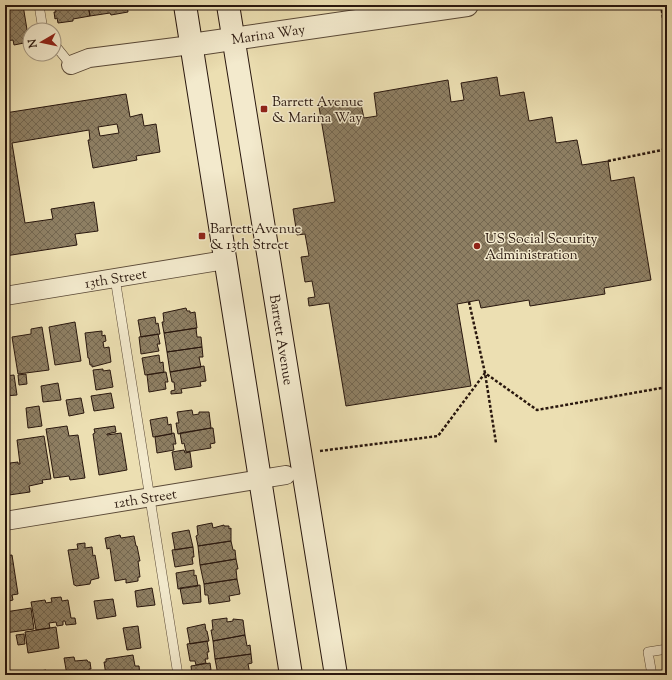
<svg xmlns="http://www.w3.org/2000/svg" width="672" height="680" viewBox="0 0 672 680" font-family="'Sorts Mill Goudy',serif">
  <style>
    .building { fill: url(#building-cross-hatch); stroke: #29170e; fill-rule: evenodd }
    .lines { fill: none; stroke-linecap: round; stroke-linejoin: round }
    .service-casing { stroke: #5a4937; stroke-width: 10 }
    .minor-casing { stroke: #5a4937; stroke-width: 20 }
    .tertiary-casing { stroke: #5a4937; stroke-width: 24 }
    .secondary-casing { stroke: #29170e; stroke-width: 24 }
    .path { stroke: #29170e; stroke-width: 2.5; stroke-dasharray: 3 2; stroke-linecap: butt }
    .service { stroke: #f3eacd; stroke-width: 9 }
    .minor { stroke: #f3eacd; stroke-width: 18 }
    .tertiary { stroke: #f3eacd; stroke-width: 22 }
    .secondary { stroke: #f3eacd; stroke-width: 22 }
    .poi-dot { fill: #8f2418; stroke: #f3eacd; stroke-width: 1.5 }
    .labels { text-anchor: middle; stroke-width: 3; stroke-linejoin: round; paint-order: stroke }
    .street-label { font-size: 14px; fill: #29170e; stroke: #f3eacd }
    .poi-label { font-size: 14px; fill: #29170e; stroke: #f3eacd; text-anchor: start }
  </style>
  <defs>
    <pattern id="building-cross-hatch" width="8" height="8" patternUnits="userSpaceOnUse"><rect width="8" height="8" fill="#8e7f63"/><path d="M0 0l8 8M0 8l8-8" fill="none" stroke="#746750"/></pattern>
  </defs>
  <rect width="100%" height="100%" fill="#ecdfb2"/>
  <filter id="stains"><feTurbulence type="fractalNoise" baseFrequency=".005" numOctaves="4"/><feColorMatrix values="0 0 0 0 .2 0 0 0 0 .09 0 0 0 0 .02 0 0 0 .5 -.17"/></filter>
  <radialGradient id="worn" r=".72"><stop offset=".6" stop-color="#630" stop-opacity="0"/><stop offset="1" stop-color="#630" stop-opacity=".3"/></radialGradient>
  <path class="building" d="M5,5H23L29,42L14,45L13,40L5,41Z
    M50,5H88L90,16L73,19V21L58,23L57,18L55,19L54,12H56L55,7L51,8Z
    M88,5H127L128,12L111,15L110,13L90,16Z
    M497,77L500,96L524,92L529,121L552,117L556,143L577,140L582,165L608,161L611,181L634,177L651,280L604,288L605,294L530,306L529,300L481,308L479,300L457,304L471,386L346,406L329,303L309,306L308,298L315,297L312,281L305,282L301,257L309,256L305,234L297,235L293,209L335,202L319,107L360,100L364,118L377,116L374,93L448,80L451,102L464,100L461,83Z
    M126,94L130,117L142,114L144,126L156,124L160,152L136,156L137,160L93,168L88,140H90L89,130L12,143L25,223L53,219L51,209L94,202L98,231L75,234L77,245L5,256V113ZM117,124L119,133L100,136L98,127Z
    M186,308L187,311H190V313L195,312L197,328L164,333L162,322H164L163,313Z
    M155,317L156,324L158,323L160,334L141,337L138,320Z
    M75,322L81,361L55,365L49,327Z
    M42,327L49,370L18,374L12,337L31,334V329Z
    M196,328L197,337H201L202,347L167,352L164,333Z
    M102,331V336L105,335L106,341L103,342L104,348L109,347L111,362L92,367V365H90L89,358H88L85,333Z
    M158,334L160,344H157L159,351L141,354L139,337Z
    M202,347L203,357H199L201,367L170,372L167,352Z
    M159,355L160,363L163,362L164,372L145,375L142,358Z
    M204,366L206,381L200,382L201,386L181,389L182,393L171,394V391L175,390L174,382H172L170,372Z
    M103,369V371L110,370L113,387L96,390L93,370Z
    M166,372L168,382H165L166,389L149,392L147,375Z
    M26,374L27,384L19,385L18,375Z
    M14,375L17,395L5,396V376Z
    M58,383L61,400L43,402L41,386Z
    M111,393L114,408L94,411L91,396Z
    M81,398L84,413L69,416L66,400Z
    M39,406L42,426L28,428L26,408Z
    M192,410L193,415L199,414V412H209L211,428L178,434L176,423H179L177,412Z
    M167,417L168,425L171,424L172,434L153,437L150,420Z
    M67,426L69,436L78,435L85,478L70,480L69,476L54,478L46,429Z
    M115,426L116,432L107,434V435L121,433L127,470L99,475L93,434L95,433L94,429Z
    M211,428H213L215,443L210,444L211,448L186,452L184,443L182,444L180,433Z
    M174,433L176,444H173L174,450L157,453L155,437Z
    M44,436L51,479L42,480L43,483L29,486L30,492L9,495L5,466L10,465V463L18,462V464H20L17,440Z
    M184,450L185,453L190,452L192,467L175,470L172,452Z
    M212,523L213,528L224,525V526H229V529L231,528V541L198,546L196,536L198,535L197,526Z
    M189,530L193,547L175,550L172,533Z
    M120,535L121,538L134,536L136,546H137L140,561H138L140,577H138V581L126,583V579L115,581L110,548L107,549L105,538Z
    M231,541L233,550H235L236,559L200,565L198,546Z
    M85,543V548L92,547L93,556L95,555L99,578L91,580L90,584L76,586L75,585H74L68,550L78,549L77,544Z
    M193,547L194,557H192L193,564L175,567L172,550Z
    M12,555L18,594L12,595L13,600L5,602V556Z
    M236,559L238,569H236L237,579L204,584L200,565Z
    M194,570V576L196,575L198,586L178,589L176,573Z
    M237,579L240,594L229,596L230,601L209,604L208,595H205L204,584Z
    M200,585L201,602L183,604L180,588Z
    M152,588L155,605L137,607L135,591Z
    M61,597L62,601L68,600L71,618H75L76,624L66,625L65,621H63V625L57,626L56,622L49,623L50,628L36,630L31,602L45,600L46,603L52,602L51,598Z
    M113,599L116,616L97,619L94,601Z
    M31,608L34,629L5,633V612Z
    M227,618V622L233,621V619L243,620L245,635L213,641L211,630H213L212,620Z
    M205,624L206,631H207L209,641L190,644L187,628Z
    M138,626L141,648L127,650L123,628Z
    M56,627L59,648L28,653L25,632Z
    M24,634L25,644L18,645L16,635Z
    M245,635L247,646L250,645L251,654L215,659L213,641Z
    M207,641L209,652H207L208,659H205L206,663L196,665L195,661H190L187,644Z
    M251,654L252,663L248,664L250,674L218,675L215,659Z
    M133,655L135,666H139L140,675H106L104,662H106V659Z
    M74,657L75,661L87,660L88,662H90L91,669H89V674L93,673V675H67L64,658Z
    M210,663L211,670H209L210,675H192L191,666Z
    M46,670L47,675H28V673Z"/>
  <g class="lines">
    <defs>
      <path id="service" d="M39,5L43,30
        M54,44L71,65
        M115,278L178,675
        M652,675L648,652L667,649"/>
      <g id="minor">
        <path d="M71,65L89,58L191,45"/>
        <path id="s1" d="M5,296L225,260"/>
        <path id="s2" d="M5,521L286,475"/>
      </g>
      <g id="tertiary">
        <path id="s3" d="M191,45L467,5"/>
      </g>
      <g id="secondary">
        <path d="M185,5L291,675"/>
        <path id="s4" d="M228,5L336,675"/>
      </g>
    </defs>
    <use href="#service" class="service-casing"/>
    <use href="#minor" class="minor-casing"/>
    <use href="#tertiary" class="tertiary-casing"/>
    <use href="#secondary" class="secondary-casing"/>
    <path class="path" d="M661,5L667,44
      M608,161L667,149
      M469,302L485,373L496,443
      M320,451L438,436L485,373L537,410L667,387"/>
    <use href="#service" class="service"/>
    <use href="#minor" class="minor"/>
    <use href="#tertiary" class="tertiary"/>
    <use href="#secondary" class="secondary"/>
  </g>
  <g class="poi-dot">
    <rect x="260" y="105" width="8" height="8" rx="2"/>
    <rect x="198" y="232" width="8" height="8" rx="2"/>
    <circle cx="477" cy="246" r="4"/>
  </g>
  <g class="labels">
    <g class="street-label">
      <text dy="5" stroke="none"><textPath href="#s3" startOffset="78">Marina Way</textPath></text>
      <text dy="5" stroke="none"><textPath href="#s1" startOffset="112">13th Street</textPath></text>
      <text dy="5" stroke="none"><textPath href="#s4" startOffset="339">Barrett Avenue</textPath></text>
      <text dy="5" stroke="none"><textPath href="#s2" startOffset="142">12th Street</textPath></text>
    </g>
    <g class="poi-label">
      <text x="272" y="106">Barrett Avenue<tspan x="272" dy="16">&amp; Marina Way</tspan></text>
      <text x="210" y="233">Barrett Avenue<tspan x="210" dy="16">&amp; 13th Street</tspan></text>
      <text x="485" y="243">US Social Security<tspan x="485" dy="16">Administration</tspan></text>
    </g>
  </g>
  <rect width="672" height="680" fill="none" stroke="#ecdfb2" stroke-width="20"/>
  <rect x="6" y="6" width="660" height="668" fill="none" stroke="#29170e" stroke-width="2"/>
  <rect x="10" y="10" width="652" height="660" fill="none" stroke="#29170e"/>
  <g transform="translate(42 42) rotate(261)"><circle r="19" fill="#f3eacd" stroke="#a29681"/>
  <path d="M0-3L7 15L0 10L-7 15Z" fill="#8f2418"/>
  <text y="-6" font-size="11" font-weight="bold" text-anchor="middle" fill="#29170e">N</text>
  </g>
  <rect width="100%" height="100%" filter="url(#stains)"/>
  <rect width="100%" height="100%" fill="url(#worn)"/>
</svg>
